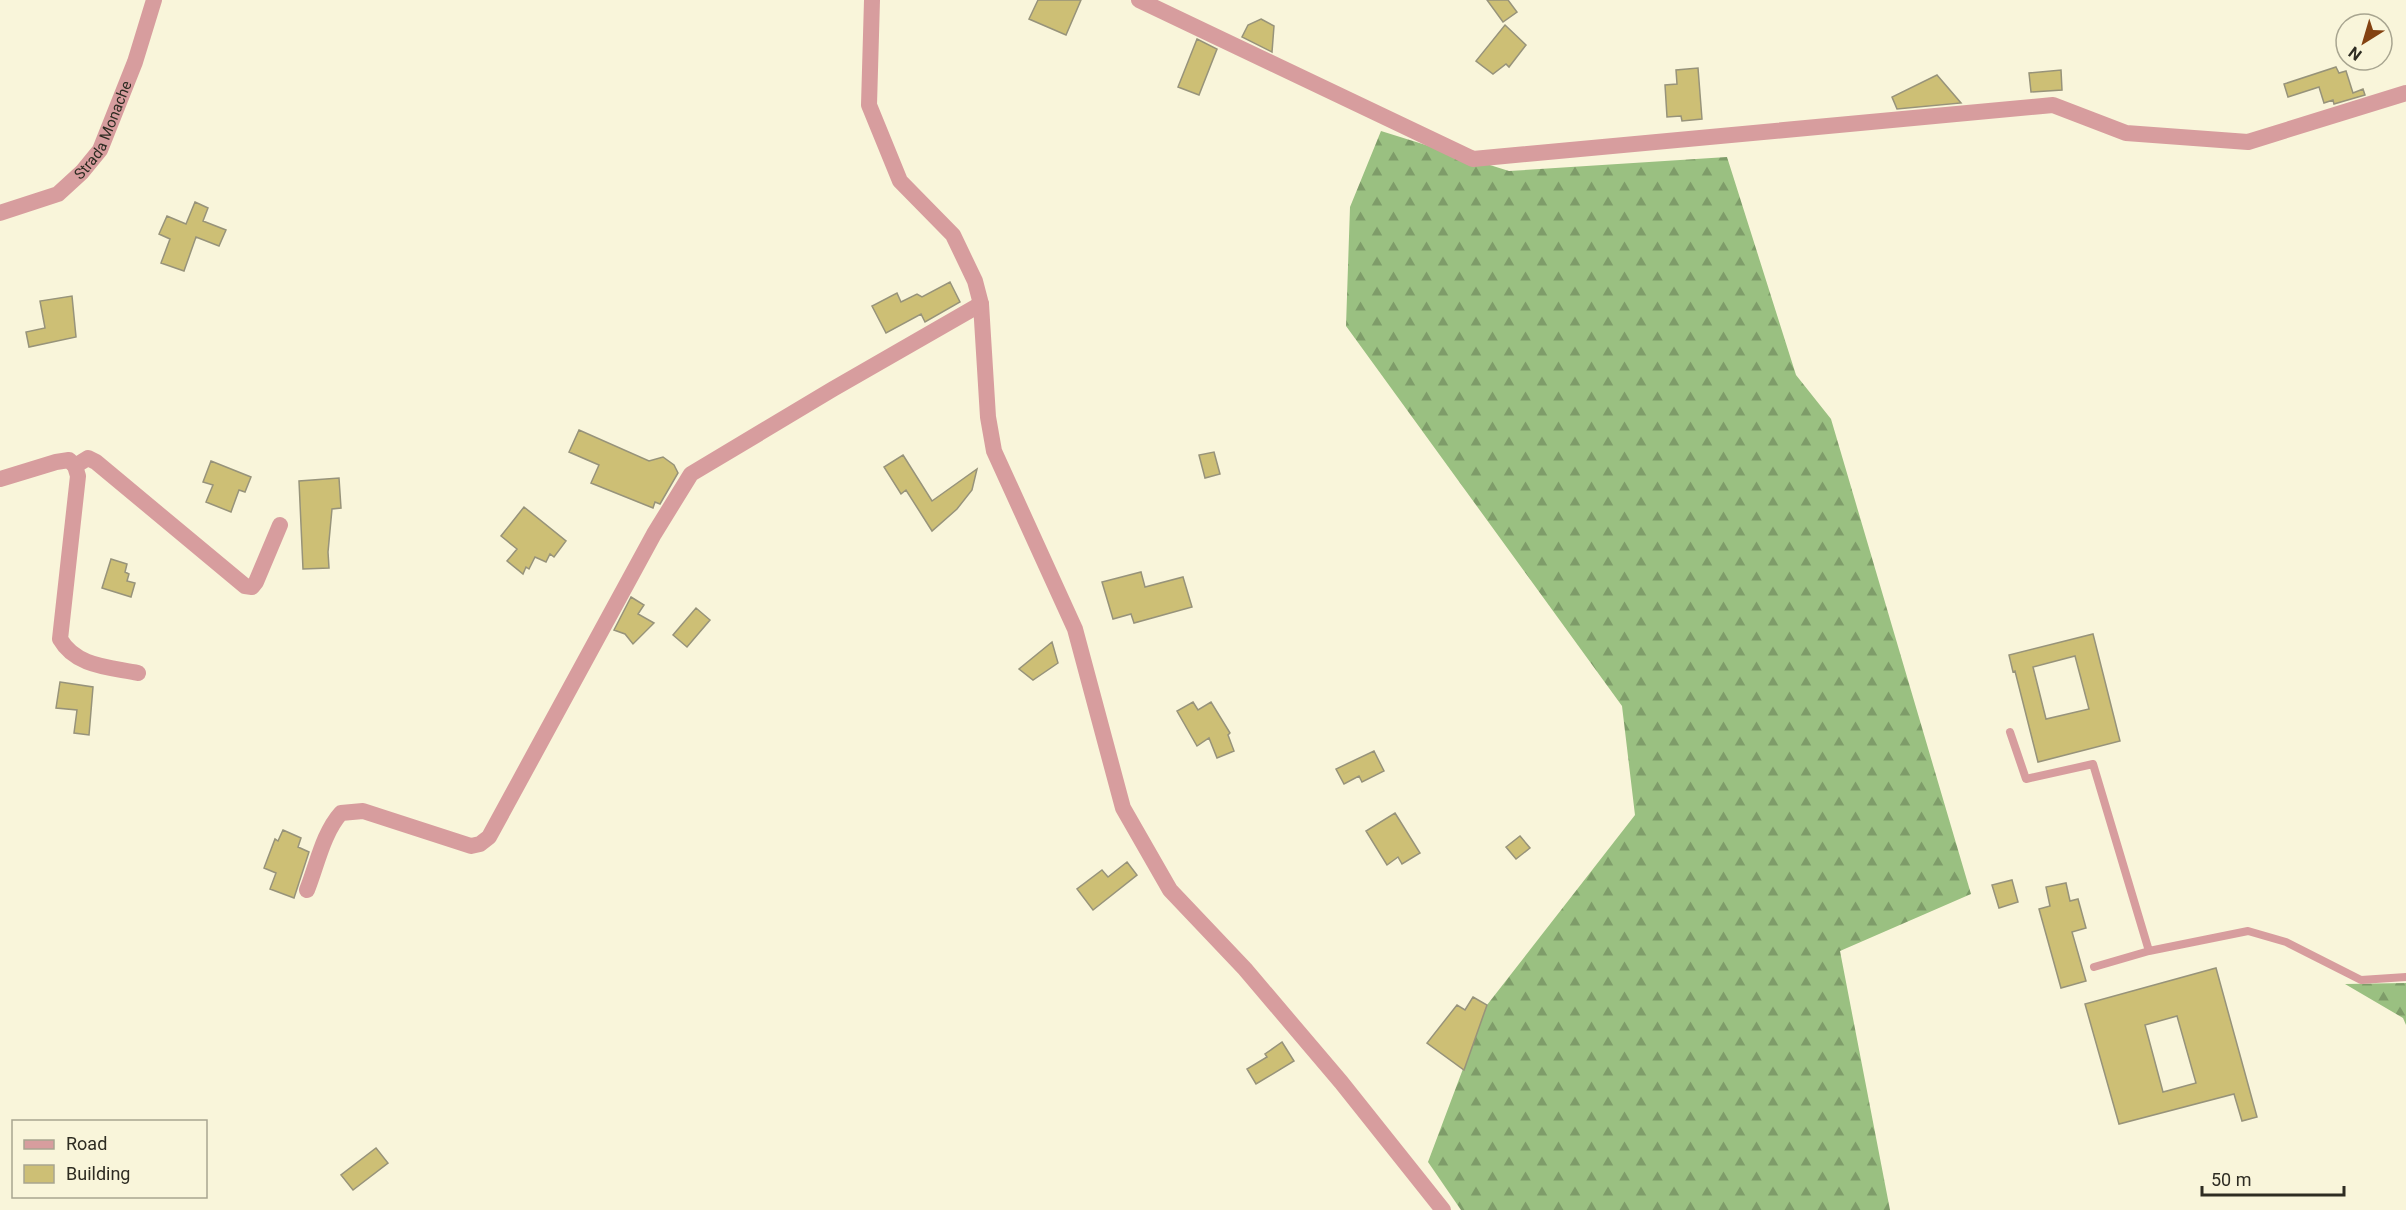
<svg xmlns="http://www.w3.org/2000/svg" width="2406" height="1210" viewBox="0 0 2406 1210" font-family="Roboto,sans-serif">
  <style>
    .forest { fill: url(#forest-firs) }
    .building { fill: #cdbf75; stroke: #97937a; stroke-width: 1.5; fill-rule: evenodd }
    .lines { fill: none; stroke-linecap: round; stroke-linejoin: round }
    .lane { stroke: #d79d9e; stroke-width: 8 }
    .street { stroke: #d79d9e; stroke-width: 16 }
    .labels { text-anchor: middle; stroke-width: 4.5; stroke-linejoin: round; paint-order: stroke }
    .street-label { font-size: 15px; fill: #2e2c22; stroke: #f9f5da }
  </style>
  <defs>
    <pattern id="forest-firs" width="22" height="20" patternUnits="userSpaceOnUse" patternTransform="scale(1.5)"><rect width="22" height="20" fill="#9ac081"/><path d="M5 1l3.5 6h-7zM16 11l3.5 6h-7z" fill="#7e9c69"/></pattern>
  </defs>
  <rect width="100%" height="100%" fill="#f9f5da"/>
  <path class="forest" d="M1381,131L1509,171L1727,157L1796,375L1831,419L1971,894L1840,951L1890,1210H1461L1428,1162L1487,1005L1635,815L1622,706L1346,326L1350,207Z
    M2406,983V1025L2403,1018L2345,984Z"/>
  <path class="building" d="M1038,0H1081L1066,35L1029,19Z
    M1487,0H1508L1517,12L1503,22Z
    M1261,19L1274,26L1272,52L1242,37L1248,25Z
    M1505,25L1526,45L1509,67L1506,64L1493,74L1476,61Z
    M1197,39L1217,49L1199,95L1178,87Z
    M2336,67L2339,73L2346,71L2353,93L2363,89L2365,95L2334,104L2333,100L2324,103L2319,87L2288,97L2284,84Z
    M1698,68L1702,119L1682,121L1681,116L1667,117L1665,85L1677,84L1676,70Z
    M2061,70L2062,90L2031,92L2029,73Z
    M1937,75L1961,103L1897,109L1892,97Z
    M195,202L208,208L203,221L226,230L219,246L196,237L184,271L161,263L170,239L159,234L167,216L186,224Z
    M950,282L960,302L925,322L921,314L886,333L872,306L897,293L901,302L917,294L922,297Z
    M72,296L76,337L29,347L26,332L45,328L40,301Z
    M579,430L649,461L663,457L674,465L678,473L660,504L655,502L653,508L591,483L599,465L569,452Z
    M1214,452L1220,474L1205,478L1199,455Z
    M903,455L932,501L977,469L972,490L957,509L932,531L906,490L901,494L884,467Z
    M211,461L251,477L245,492L239,490L231,512L206,502L213,485L203,482Z
    M339,478L341,508L332,509L328,552L329,568L303,569L299,481Z
    M524,507L566,541L554,557L550,554L546,562L535,557L529,569L526,567L523,574L507,561L517,549L501,536Z
    M111,559L127,564L125,572L129,574L127,581L135,583L131,597L102,588Z
    M1141,572L1145,587L1183,577L1192,607L1134,623L1131,614L1113,619L1102,582Z
    M631,597L644,605L638,614L654,623L633,644L625,634L614,630Z
    M696,608L710,620L687,647L673,635Z
    M2093,634L2120,741L2038,762L2015,671L2013,672L2009,655ZM2075,656L2089,709L2046,719L2033,667Z
    M1052,642L1058,663L1033,680L1019,669Z
    M60,682L93,687L89,735L74,733L77,710L56,708Z
    M1193,702L1198,710L1211,702L1230,733L1228,735L1234,751L1217,758L1209,738L1197,746L1177,711Z
    M1374,751L1384,771L1362,782L1359,776L1344,784L1336,769Z
    M1395,813L1420,853L1402,864L1398,857L1387,865L1366,831Z
    M283,830L301,838L298,847L309,852L294,898L270,889L276,873L264,868L275,839L278,841Z
    M1520,836L1530,848L1516,859L1506,847Z
    M1127,862L1137,875L1093,910L1077,889L1102,870L1108,877Z
    M2012,880L2018,902L1999,908L1992,885Z
    M2066,883L2070,901L2078,899L2086,928L2072,932L2086,981L2061,988L2039,909L2050,906L2046,887Z
    M2216,968L2257,1117L2242,1121L2234,1094L2119,1124L2085,1004ZM2177,1016L2196,1083L2163,1092L2145,1025Z
    M1473,997L1487,1005L1464,1070L1427,1043L1457,1005L1465,1010Z
    M1282,1042L1294,1061L1256,1084L1247,1069L1267,1057L1265,1054Z
    M376,1148L388,1163L353,1190L341,1175Z"/>
  <g class="lines">
    <path class="lane" d="M2010,732L2026,779L2093,764L2149,951
      M2094,967L2149,951L2248,931L2286,942L2361,980L2406,977"/>
    <g class="street">
      <path d="M872,0L869,105L900,181L953,235L975,281L981,304L988,417L994,451L1075,629L1123,808L1170,890L1245,969L1341,1082L1443,1210"/>
      <path d="M1139,0L1473,159L2053,105L2126,133L2248,142L2406,93"/>
      <path id="s1" d="M0,213L58,194L82,172L100,150L135,62L154,0"/>
      <path d="M75,466L88,458L96,462L245,586L252,587L256,582L280,525"/>
      <path d="M0,479L56,462L69,460L75,466L78,476L60,639C76,667 110,667 138,673"/>
      <path d="M307,890C317,865 323,833 341,813L363,811L471,846L480,844L489,837L654,534L691,474L833,389L981,304"/>
    </g>
  </g>
  <g class="labels">
    <g class="street-label">
      <text dy="5" stroke="none"><textPath href="#s1" startOffset="141">Strada Monache</textPath></text>
    </g>
  </g>
  <rect x="12" y="1120" width="195" height="78" fill="#f9f5da" stroke="#a8a590" stroke-width="1.5"/>
  <rect x="24" y="1140" width="30" height="9" fill="#d79d9e" stroke="#a8a590" stroke-width="1.5"/>
  <text x="66" y="1150" font-size="18" fill="#2e2c22">Road</text>
  <rect x="24" y="1165" width="30" height="18" fill="#cdbf75" stroke="#a8a590" stroke-width="1.5"/>
  <text x="66" y="1180" font-size="18" fill="#2e2c22">Building</text>
  <g transform="translate(2364 42) rotate(217)"><circle r="28" fill="#f9f5da" stroke="#a8a590" stroke-width="1.5"/>
  <path d="M0-4.5L10 22L0 15L-10 22Z" fill="#844211"/>
  <text y="-9" font-size="16" font-weight="bold" text-anchor="middle" fill="#2e2c22">N</text>
  </g>
  <path d="M2202 1186v9h142v-9" fill="none" stroke="#2e2c22" stroke-width="3"/>
  <text x="2211" y="1186" font-size="18" fill="#2e2c22" stroke="#f9f5da" stroke-width="4.5" paint-order="stroke">50 m</text>
</svg>
